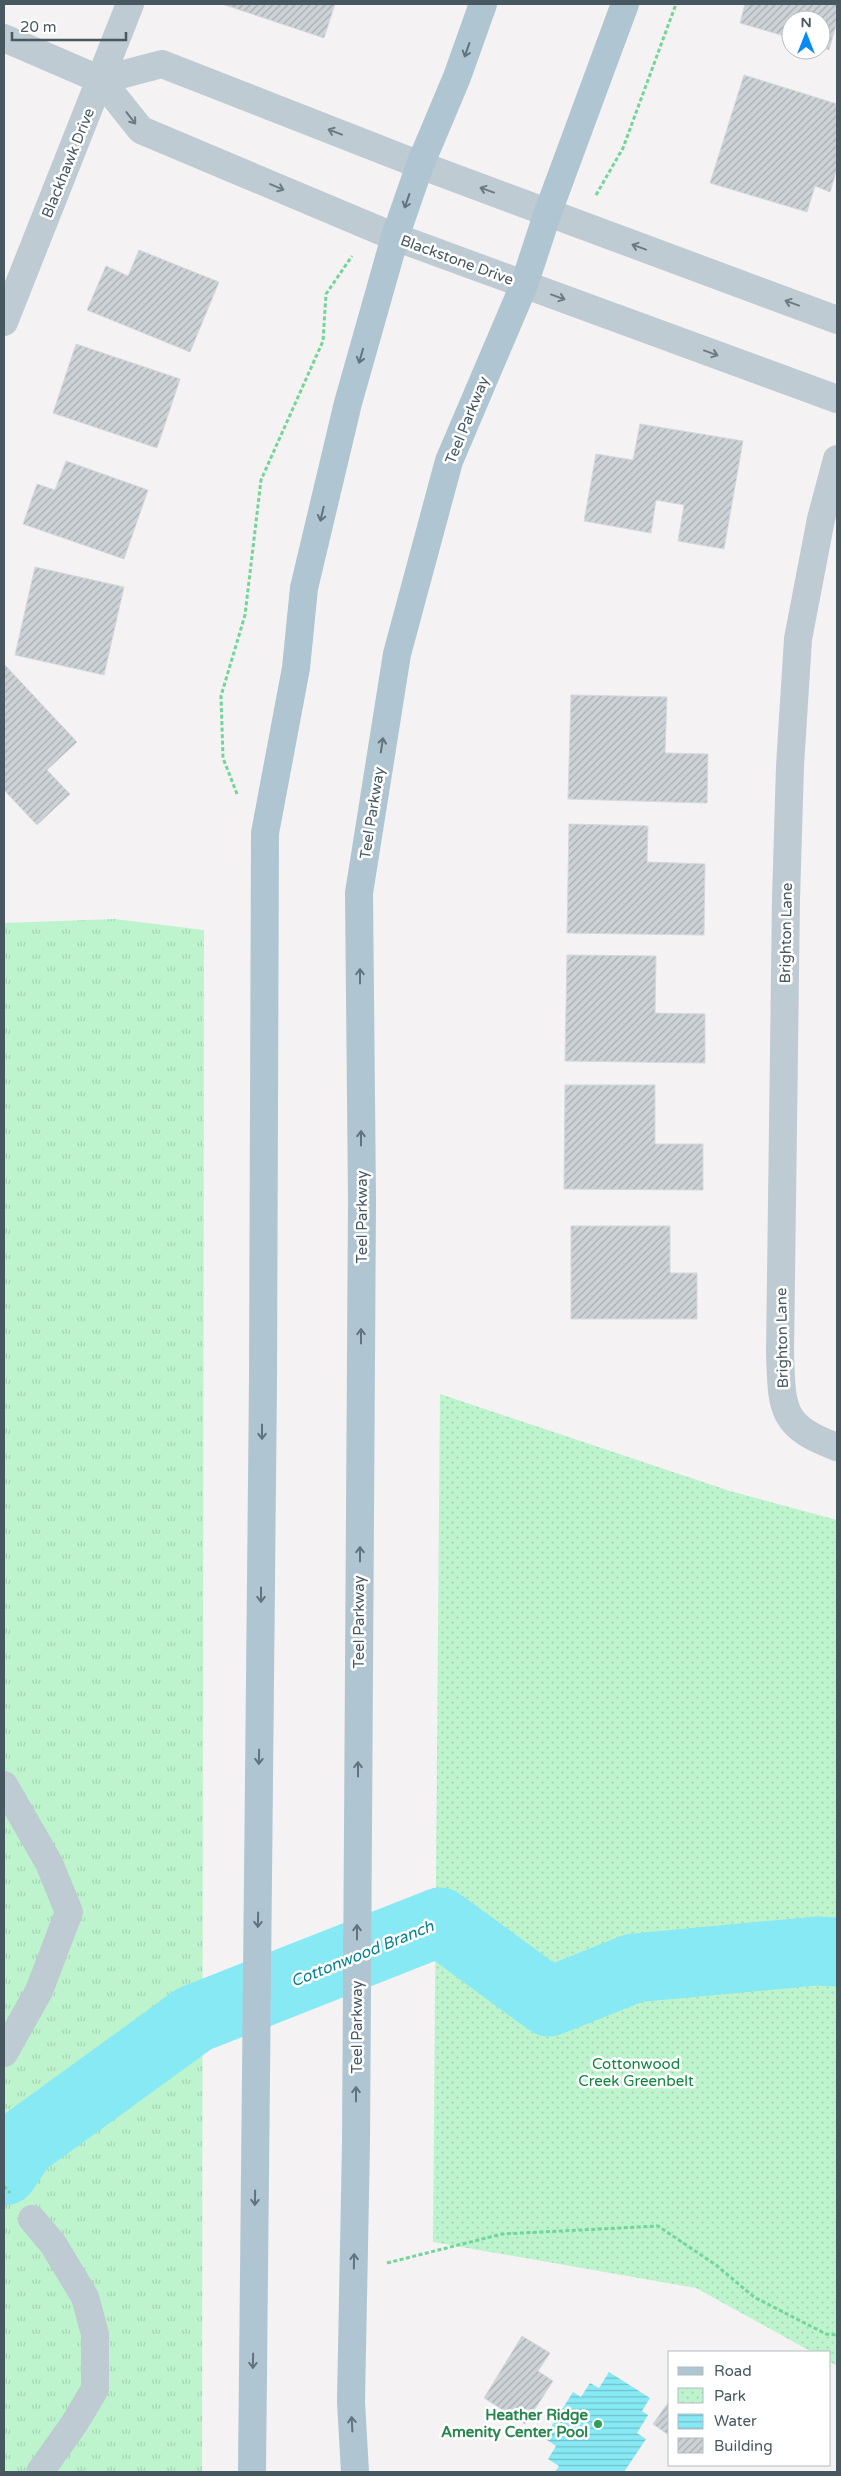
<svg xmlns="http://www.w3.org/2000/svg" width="841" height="2476" viewBox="0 0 841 2476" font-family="'Varela Round',sans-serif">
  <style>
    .grass { fill: url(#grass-tufts) }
    .park { fill: url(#park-dots) }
    .water { fill: url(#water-rules) }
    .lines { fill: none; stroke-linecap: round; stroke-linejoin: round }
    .river { stroke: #87e9f4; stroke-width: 69 }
    .building { fill: url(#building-hatch); stroke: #d5d9de }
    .path { stroke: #72d69a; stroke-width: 3; stroke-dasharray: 4 2.5; stroke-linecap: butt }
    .minor { stroke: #bfcbd2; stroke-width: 28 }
    .major { stroke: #afc5d2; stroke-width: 28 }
    .oneway { stroke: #61737d }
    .oneway2 { stroke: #6b7a83 }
    .leisure-dot { fill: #2e9e5b; stroke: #fff; stroke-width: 2 }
    .labels { text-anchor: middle; stroke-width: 5; stroke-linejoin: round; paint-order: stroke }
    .street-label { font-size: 15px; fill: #475861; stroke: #fff }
    .park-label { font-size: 15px; fill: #0f863e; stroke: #fff }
    .leisure-label { font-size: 15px; font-weight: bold; fill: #27864d; stroke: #fff; text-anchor: end }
    .water-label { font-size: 16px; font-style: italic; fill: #048291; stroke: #fff }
  </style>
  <defs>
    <pattern id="grass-tufts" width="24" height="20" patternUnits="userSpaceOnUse" patternTransform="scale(1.25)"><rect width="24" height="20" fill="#bef4cd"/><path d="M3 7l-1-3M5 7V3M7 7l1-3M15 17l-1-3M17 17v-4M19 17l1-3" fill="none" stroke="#a5d3b3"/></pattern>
    <pattern id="park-dots" width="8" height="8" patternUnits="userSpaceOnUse" patternTransform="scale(1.25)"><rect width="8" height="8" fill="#bef4cd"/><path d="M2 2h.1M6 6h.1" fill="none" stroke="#a5d3b3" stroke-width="1.8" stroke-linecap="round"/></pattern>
    <pattern id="water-rules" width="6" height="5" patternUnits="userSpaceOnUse" patternTransform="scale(1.25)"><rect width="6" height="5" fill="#87e9f4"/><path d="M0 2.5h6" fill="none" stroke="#70c0c9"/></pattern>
    <pattern id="building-hatch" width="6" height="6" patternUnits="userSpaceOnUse" patternTransform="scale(1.25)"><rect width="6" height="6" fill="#cdd2d6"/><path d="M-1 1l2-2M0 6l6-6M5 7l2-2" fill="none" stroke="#a8adb1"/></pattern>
  </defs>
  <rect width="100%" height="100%" fill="#f4f2f2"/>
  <path class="grass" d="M115,919L204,930L202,2472H4V923Z"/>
  <path class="park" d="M440,1394L730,1491L837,1520V2366L830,2362V2352H812L696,2288L433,2242Z"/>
  <path class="water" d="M609,2372L650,2398L642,2411L648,2415L637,2433L646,2439L624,2472H555L559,2466L548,2459L556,2446L544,2438L573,2392L581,2397L590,2383L599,2388Z"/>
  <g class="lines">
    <path class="river" d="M4,2171L22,2144L194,2019L440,1922L549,2002L634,1968L817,1951L837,1952"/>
  </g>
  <path class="building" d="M222,4H335L324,38Z
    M745,4H837V22L829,50L821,47V20H791V38L740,23Z
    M744,75L837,104V169L830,192L815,186L807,212L710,183Z
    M139,250L219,282L190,352L87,310L106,266L128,276Z
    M76,344L180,379L157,448L53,413Z
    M640,424L743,441L724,549L678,541L684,505L656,500L651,533L584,521L596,454L633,460Z
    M66,461L148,490L124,559L23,524L37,484L55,490Z
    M35,567L124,587L104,675L15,655Z
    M4,664L77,742L47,770L70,794L37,825L4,790Z
    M571,695L667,697L665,753L708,754L707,803L568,799Z
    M569,824L648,826L647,862L705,864L704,935L567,933Z
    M567,955L656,956L655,1013L705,1014V1063L565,1061Z
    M565,1085H655V1144H703V1190L564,1189Z
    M571,1226H670V1273H697V1319H571Z
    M522,2336L550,2353L538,2371L553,2381L525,2424L484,2398Z
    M670,2400V2436L653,2424Z"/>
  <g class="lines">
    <path class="path" d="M596,195L623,148L676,4
      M237,794L223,758L221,696L245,615L261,480L323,341L326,294L352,256
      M4,2186L10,2193
      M387,2263L502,2234L658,2226L716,2265L754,2297L826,2334L837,2335"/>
    <path class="minor" d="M4,38L101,80L141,130L395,237L837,399
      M101,80L162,64L420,165L837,320
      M4,322L130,4
      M837,459L821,519L798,639L790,766L786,899L780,1353C782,1409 780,1426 837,1447
      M4,1785L49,1863L69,1912L39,1991L4,2053
      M32,2219L53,2244L85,2297L95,2334V2389L74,2424L40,2472"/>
    <path class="major" d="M252,2472L263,1383L265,833L296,668L304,588L348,403L395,237L420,165L457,77L483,4
      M355,2472L351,2402L356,2143L362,1200L359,893L397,654L449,461L524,285L548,212L625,4"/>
  </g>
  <defs><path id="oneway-shaft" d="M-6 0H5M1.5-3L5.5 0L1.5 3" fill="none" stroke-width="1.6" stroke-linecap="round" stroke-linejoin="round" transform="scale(1.25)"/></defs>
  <g class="oneway">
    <use href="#oneway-shaft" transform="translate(467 50) rotate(109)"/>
    <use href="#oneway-shaft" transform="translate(407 201) rotate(109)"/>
    <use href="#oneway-shaft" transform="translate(361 356) rotate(106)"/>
    <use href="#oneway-shaft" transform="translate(322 514) rotate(103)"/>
    <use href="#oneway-shaft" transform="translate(382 745) rotate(-81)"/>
    <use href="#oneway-shaft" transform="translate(360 976) rotate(-90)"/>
    <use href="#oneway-shaft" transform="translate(361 1138) rotate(-90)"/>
    <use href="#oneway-shaft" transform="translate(361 1336) rotate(-90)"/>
    <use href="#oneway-shaft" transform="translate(262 1432) rotate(90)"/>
    <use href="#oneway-shaft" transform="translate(360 1554) rotate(-90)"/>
    <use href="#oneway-shaft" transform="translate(261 1595) rotate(90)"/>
    <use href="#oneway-shaft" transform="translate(259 1757) rotate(91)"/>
    <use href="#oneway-shaft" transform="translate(358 1769) rotate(-90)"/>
    <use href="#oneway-shaft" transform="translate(258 1920) rotate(91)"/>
    <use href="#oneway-shaft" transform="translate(357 1932) rotate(-90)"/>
    <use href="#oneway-shaft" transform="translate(356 2094) rotate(-90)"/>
    <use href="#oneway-shaft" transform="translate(255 2198) rotate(91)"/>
    <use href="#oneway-shaft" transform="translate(354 2261) rotate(-89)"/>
    <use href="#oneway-shaft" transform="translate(253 2361) rotate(91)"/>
    <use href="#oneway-shaft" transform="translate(352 2424) rotate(-93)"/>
  </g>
  <g class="oneway2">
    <use href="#oneway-shaft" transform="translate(131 118) rotate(52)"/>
    <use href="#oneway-shaft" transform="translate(335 132) rotate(-159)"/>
    <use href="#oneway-shaft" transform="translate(277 187) rotate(23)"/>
    <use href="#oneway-shaft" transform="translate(487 190) rotate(-160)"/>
    <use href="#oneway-shaft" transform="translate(639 247) rotate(-160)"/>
    <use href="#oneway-shaft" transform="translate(558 297) rotate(20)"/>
    <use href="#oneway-shaft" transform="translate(792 303) rotate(-160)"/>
    <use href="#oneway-shaft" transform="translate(711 353) rotate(20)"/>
  </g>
  <circle class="leisure-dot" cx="598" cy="2424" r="5"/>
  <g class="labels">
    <g class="street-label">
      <text transform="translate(68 163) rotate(-68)" y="5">Blackhawk Drive</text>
      <text transform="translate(457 260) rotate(20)" y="5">Blackstone Drive</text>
      <text transform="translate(467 420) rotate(-68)" y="5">Teel Parkway</text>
      <text transform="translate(372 813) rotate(-81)" y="5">Teel Parkway</text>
      <text transform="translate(786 933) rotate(-89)" y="5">Brighton Lane</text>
      <text transform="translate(362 1217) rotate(-90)" y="5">Teel Parkway</text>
      <text transform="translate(782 1338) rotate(-91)" y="5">Brighton Lane</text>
      <text transform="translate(359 1622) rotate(-90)" y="5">Teel Parkway</text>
      <text transform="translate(357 2027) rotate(-90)" y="5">Teel Parkway</text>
    </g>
    <g class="park-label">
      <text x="636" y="2069">Cottonwood<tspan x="636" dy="17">Creek Greenbelt</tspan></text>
    </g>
    <g class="leisure-label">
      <text x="588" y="2420">Heather Ridge<tspan x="588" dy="17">Amenity Center Pool</tspan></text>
    </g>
    <g class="water-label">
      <text transform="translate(362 1953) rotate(-22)" y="6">Cottonwood Branch</text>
    </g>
  </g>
  <rect width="841" height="2476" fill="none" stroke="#475861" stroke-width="10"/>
  <rect x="668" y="2351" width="162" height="115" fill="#ffffff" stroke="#b5bcc0"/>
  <rect x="678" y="2367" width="25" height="8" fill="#afc5d2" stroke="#b5bcc0"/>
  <text x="714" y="2376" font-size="15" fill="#475861">Road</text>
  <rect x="678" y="2388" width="25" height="15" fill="url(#park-dots)" stroke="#b5bcc0"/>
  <text x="714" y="2401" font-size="15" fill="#475861">Park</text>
  <rect x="678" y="2414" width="25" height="15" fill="url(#water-rules)" stroke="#b5bcc0"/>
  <text x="714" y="2426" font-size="15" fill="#475861">Water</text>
  <rect x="678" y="2438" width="25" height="15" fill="url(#building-hatch)" stroke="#b5bcc0"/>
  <text x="714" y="2451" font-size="15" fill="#475861">Building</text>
  <g transform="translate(806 35)"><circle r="24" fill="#ffffff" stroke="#b5bcc0"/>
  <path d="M0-4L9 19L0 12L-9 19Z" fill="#098af7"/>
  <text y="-8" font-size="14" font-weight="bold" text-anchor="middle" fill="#475861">N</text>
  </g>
  <path d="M12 32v8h114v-8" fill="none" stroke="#475861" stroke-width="2.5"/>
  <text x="20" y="32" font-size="15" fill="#475861" stroke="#ffffff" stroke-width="4" paint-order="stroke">20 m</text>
</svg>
